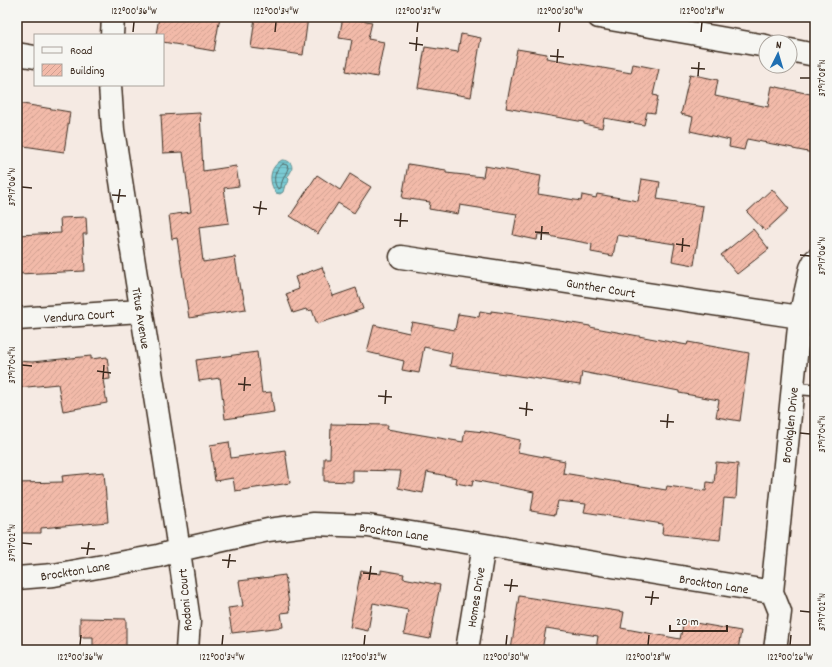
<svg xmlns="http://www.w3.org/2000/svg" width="832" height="667" viewBox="0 0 832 667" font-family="Dekko,sans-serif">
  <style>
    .water { fill: url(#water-rules); stroke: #618b8b }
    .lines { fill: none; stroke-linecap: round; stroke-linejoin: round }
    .shore { stroke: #546a67; stroke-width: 1 }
    .building { fill: url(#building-hatch); stroke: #3b2a1e }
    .service-casing { stroke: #3b2a1e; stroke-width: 14 }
    .minor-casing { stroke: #3b2a1e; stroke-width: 25 }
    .service { stroke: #f6f6f2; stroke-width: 11 }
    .minor { stroke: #f6f6f2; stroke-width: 22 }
    .ticks { fill: none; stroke: #3b2a1e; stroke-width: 1.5 }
    .labels { text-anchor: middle; stroke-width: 3; stroke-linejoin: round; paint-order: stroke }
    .street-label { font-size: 13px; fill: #3b2a1e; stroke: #f6f6f2 }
    .neatline { fill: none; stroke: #3b2a1e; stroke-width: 1.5 }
    .ticks-label { font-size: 10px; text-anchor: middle; fill: #3b2a1e }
  </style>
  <defs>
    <pattern id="water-rules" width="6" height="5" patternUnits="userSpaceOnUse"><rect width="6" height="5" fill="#7acbd4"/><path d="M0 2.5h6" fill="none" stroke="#6aaeb6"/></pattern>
    <pattern id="building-hatch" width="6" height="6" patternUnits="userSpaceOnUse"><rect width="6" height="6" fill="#f2baa9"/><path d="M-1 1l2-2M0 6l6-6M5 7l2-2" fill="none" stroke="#d0a091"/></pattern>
  </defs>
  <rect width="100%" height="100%" fill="#f5eae3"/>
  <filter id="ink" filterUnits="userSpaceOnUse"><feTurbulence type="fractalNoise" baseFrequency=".025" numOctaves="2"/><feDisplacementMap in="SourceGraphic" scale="8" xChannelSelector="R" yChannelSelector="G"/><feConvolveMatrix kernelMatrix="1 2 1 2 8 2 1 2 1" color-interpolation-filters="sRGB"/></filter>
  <g filter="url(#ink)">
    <path class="water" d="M282,160C293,160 295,169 287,177L289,179L288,183L285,185L283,192L280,194L276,193C268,182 269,167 282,160Z"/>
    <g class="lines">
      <path class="shore" d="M283,164L287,165L288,168C286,175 281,180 281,188L278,189C272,182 274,169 283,164Z"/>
    </g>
    <path class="building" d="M159,17H220L214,51L163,42V35H156Z
      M255,17H308L303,55L251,48Z
      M343,17L372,22L368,39L384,42L377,77L346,71L352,40L339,38Z
      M461,34L481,38L471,97L418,88L425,47L458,52Z
      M517,49L547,54L546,58L631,73L633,64L659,69L653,95L658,96L655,113L647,112L644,125L604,118L602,128L584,124V122L506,108Z
      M690,74L718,80L715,96L768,107L772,86L815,95V151H813V153L793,149V148L747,139L744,150L729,147L730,140L690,131L693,117L681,114Z
      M17,103L70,112L64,152L17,145Z
      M200,113L203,171L236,166L239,186L224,188L229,223L199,227L203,262L235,257L240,290H242L246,309L189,318L177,238L172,239L169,215L191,212L183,152L163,153L161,115Z
      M408,164L446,170V173L483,177L485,166L541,176L538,194L581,201L582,195L596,198L597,194L638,201L642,179L660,182L657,199L703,206L694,265L672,261L675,244L617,235L613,256L591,252L592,244L538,234L537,240L513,235L517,214L460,205L458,214L429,209L430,202L402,198Z
      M350,174L371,187L354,213L338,203L318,234L290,216L317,175L340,190Z
      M772,189L789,209L765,231L747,212Z
      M86,217L87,234H83L85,271L18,274L17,235L61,233L60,218Z
      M753,229L769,249L737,274L721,255Z
      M322,267L333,296L356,288L363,309L317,324L312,310L307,311L306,309L293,313L286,294L299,289L295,277Z
      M480,311L491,313V311L529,316L590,326V327L687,345L688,342L749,353L740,421L716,417L719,400L679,393V391L582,372L580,385L450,366L452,353L424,347L419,373L402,370L404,361L367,352L374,325L409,333L412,322L455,330L458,314L479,317Z
      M257,352L262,393L271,392L274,412L225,419L220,378L199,381L196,360Z
      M91,356V359L107,357L110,379L103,380L107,403L63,411L58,384L17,388V361L32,362Z
      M331,424L388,425L387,429L463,442L465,430L484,432L520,440L518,452L565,461L563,473L666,490L667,486L706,491L707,482L714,483L716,462L738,464L736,499L724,498L720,540L662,534L663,524L584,512L586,504L558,501L555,515L531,511L534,492L473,480L472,486L456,483L457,478L427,472L423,493L398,488L401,471L353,470V482L324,481V458H330Z
      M229,442L231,458L285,450L290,483L235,491L233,478L215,481L210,445Z
      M104,472L108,522L41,528V533H17V483L63,482L62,476Z
      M361,570L381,574V570L404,574L403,578L440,585L430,639L404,634L408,610L373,603L368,631L350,627Z
      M285,575L290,612L281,613L283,627L232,633L228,608L243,606L239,581Z
      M519,596L624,612L621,628L680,639L684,621L741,631L738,650H596L598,636L546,628L542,650H511Z
      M80,618L126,619V650H93V637H80Z"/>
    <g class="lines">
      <defs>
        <path id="service" d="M793,388L815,390"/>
        <path id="minor" d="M599,17L766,46
          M112,35L113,17
          M790,50L815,55
          M17,54L35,57
          M110,85L113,130L176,530L189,621L187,650
          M401,257L800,317
          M17,319L141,311
          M17,578L54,575L158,556L179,550L268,530L314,524L368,526L772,592
          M467,650L484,545
          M775,650L780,612L772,592L800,317L811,268L815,260"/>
      </defs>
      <use href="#service" class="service-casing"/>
      <use href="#minor" class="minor-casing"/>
      <use href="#service" class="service"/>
      <use href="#minor" class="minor"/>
    </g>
  </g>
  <path class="ticks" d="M133,32L134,22M275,32L276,22M417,32L418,22M559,32L560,22M701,32L702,22M409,43L423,45M416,51L417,37M550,56L564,57M557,63L558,49M691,68L705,69M698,76L699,62M800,78H810M22,187L32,188M112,195L126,196M118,203L120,189M253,207L267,209M259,215L261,201M394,220L408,221M400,227L401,213M535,232L549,233M541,240L542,226M676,244L690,246M682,252L683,238M800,255L810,256M22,365L32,366M97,371L111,373M103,379L104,365M238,384L251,385M244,391L245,377M378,396L392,397M385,404L386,390M519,408L533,410M526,416L527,402M660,421L674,422M667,428L668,414M800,433L810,434M22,543L32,544M81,548L95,549M87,555L89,542M222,560L236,561M228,568L230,554M363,573L377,574M369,580L371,566M504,585L518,586M510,592L512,579M645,597L659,598M651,605L653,591M800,611L810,612M80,645L81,635M222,645L223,635M364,645L365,635M506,645L507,635M648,645L649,635M790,645L791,635"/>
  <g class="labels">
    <g class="street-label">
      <text transform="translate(601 287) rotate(9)" y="5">Gunther Court</text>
      <text transform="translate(79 315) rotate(-4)" y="5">Vendura Court</text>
      <text transform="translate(142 318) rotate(81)" y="5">Titus Avenue</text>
      <text transform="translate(789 425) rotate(-84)" y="5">Brookglen Drive</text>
      <text transform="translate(394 531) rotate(8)" y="5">Brockton Lane</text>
      <text transform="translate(75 570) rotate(-9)" y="5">Brockton Lane</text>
      <text transform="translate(714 583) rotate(9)" y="5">Brockton Lane</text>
      <text transform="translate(475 597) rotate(-81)" y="5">Homes Drive</text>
      <text transform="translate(184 600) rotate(-95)" y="5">Rodoni Court</text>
    </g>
  </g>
  <rect width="832" height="667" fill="none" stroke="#f6f6f2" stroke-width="44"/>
  <rect x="34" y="34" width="130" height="52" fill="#f6f6f2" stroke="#aba49d"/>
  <rect x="42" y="47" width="20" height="6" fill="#f6f6f2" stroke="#aba49d"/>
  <text x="70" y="54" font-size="12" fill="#3b2a1e">Road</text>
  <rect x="42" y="64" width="20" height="12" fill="url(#building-hatch)" stroke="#aba49d"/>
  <text x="70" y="74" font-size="12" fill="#3b2a1e">Building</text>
  <g transform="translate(778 54) rotate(5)"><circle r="19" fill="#f6f6f2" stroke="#aba49d"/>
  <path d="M0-3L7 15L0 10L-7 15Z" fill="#1f6fb2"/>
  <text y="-6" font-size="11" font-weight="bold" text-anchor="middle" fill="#3b2a1e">N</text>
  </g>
  <path d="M670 625v6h57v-6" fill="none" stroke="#3b2a1e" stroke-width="2"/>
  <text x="676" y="625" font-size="12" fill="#3b2a1e" stroke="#f6f6f2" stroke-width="3" paint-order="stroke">20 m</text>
  <rect x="22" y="22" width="788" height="623" class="neatline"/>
  <g class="ticks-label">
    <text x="134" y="14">122°00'36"W</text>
    <text x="276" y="14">122°00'34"W</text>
    <text x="418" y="14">122°00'32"W</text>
    <text x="560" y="14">122°00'30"W</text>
    <text x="702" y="14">122°00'28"W</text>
    <text transform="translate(821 78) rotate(-90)" y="4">37°17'08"N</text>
    <text transform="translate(11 187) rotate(-90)" y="4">37°17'06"N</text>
    <text transform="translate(821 256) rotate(-90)" y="4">37°17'06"N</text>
    <text transform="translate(11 365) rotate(-90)" y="4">37°17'04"N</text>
    <text transform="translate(821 434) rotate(-90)" y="4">37°17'04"N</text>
    <text transform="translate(11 543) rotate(-90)" y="4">37°17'02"N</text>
    <text transform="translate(821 612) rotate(-90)" y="4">37°17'02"N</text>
    <text x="80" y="660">122°00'36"W</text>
    <text x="222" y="660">122°00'34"W</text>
    <text x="364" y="660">122°00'32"W</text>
    <text x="506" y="660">122°00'30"W</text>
    <text x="648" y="660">122°00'28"W</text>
    <text x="790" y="660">122°00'26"W</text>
  </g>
</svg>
